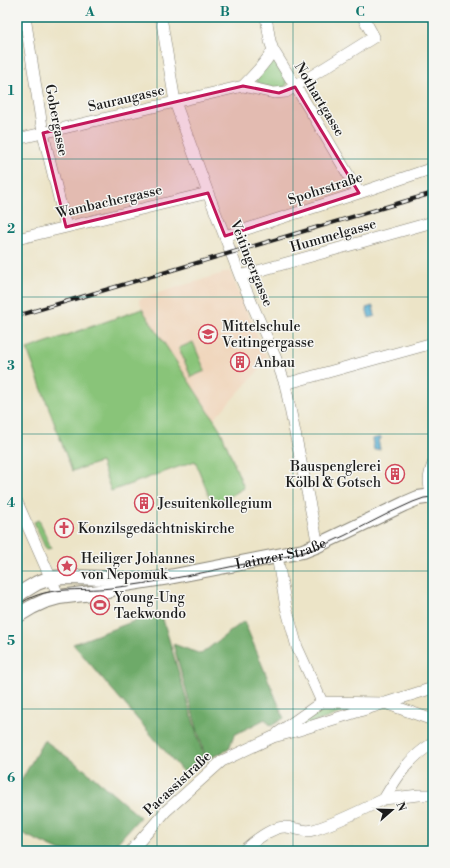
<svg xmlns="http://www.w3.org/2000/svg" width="450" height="868" viewBox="0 0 450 868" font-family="'Libre Bodoni',serif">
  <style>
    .built { fill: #f0d6bc }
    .green { fill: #89c479; stroke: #52704a }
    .forest { fill: #6eaa69; stroke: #456342 }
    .water { fill: #52acd0; stroke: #376476 }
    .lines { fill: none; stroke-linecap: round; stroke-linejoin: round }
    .minor-casing { stroke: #848072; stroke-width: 12 }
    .major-casing { stroke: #848072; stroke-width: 16 }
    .minor { stroke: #fff; stroke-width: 11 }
    .major { stroke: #fff; stroke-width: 14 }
    .tram { stroke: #1c1c1c; stroke-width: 1 }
    .rail-casing { stroke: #1c1c1c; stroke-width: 4 }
    .rail { stroke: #f6f6f2; stroke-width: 2.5; stroke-dasharray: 8; stroke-linecap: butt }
    .marked { fill: #c2185b; fill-opacity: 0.2; stroke: #c2185b; stroke-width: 3; stroke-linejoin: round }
    .grid { fill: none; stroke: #0f766e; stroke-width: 1; stroke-opacity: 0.55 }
    .labels { text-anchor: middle; stroke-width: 3; stroke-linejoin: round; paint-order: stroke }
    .street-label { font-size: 14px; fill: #1c1c1c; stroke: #f6f6f2 }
    .poi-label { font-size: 14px; fill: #1c1c1c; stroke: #f6f6f2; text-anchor: start }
    .neatline { fill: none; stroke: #0f766e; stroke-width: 1.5 }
    .grid-label { font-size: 13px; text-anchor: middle; font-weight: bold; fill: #0f766e }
  </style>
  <rect width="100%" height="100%" fill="#f6f6f2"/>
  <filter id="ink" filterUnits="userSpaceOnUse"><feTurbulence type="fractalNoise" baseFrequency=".025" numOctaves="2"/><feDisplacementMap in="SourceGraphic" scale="8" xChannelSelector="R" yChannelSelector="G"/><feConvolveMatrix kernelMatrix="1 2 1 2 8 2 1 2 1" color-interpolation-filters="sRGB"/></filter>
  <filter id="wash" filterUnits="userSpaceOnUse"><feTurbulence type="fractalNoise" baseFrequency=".012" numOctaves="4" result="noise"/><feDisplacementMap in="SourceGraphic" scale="16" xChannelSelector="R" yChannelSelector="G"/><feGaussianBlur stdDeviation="0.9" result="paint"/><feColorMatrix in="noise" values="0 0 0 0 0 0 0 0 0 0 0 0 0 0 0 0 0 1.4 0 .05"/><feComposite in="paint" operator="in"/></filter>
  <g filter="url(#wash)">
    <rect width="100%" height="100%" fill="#ece4c7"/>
    <path class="built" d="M230,271L268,360L214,419L142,309L139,299Z"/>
    <path class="green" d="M271,60H274L287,80V84L284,88L279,90L258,84L256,80Z
      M142,309L220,429L244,488L213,506L195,461L111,491L101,462L72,471L27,349Z
      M193,342L205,371L191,377L179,348Z
      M39,520L51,548L47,549L45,547L34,522Z
      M322,707H349L351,709L300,728L297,724Z"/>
    <path class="forest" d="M162,616L205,761L183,772L73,644L145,617Z
      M244,621L284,718L271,726L265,719L234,735L229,749L206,760L173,644L201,654Z
      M44,740L85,770L140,817L110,851H60L17,831V788Z"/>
    <path class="water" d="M373,306L375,316L369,318L366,308Z
      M381,437V439L378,440L380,449L374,450L372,439Z"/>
  </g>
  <g filter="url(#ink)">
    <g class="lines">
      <defs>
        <path id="minor" d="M25,17L43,133L66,227
          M161,17L175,102L208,193L240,276L276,359L285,384L318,545
          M266,17L270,41L273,50L313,115L359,193
          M243,86C254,75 265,64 273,50
          M17,139L243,86L274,93L286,92L374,37L363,17
          M225,236L359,193L433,168
          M17,239L208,193
          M240,276L433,222
          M285,384L433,343
          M433,464C428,477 428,483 432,496L433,495
          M17,502L59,597
          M277,556L286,607L297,647L322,702
          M278,733L322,702L385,703L433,720
          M433,743C409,758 398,775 384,799L419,795H433
          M131,851L166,811L222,761L273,737L296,731L433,688
          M243,851C253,842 271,827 285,827C294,827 304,833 313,830C337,823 362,810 384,799"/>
        <g id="major">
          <path d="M17,596L22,592L37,583L51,578L67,577L109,578L119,585"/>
          <path id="s1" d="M17,616L32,607L45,601L59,597L108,591L119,585L169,577L303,551L318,545L404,504L418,498L433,496"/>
        </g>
      </defs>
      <use href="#minor" class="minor-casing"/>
      <use href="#major" class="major-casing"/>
      <use href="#minor" class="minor"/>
      <use href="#major" class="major"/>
      <path class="tram" d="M17,606C45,584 78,592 111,588C154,583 197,574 239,565C266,560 297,556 322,546C353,533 382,515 413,502L424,498L433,497"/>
      <defs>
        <path id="rail" d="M17,316L433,193"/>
      </defs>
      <use href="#rail" class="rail-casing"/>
      <use href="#rail" class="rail"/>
    </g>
  </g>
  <path class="marked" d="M243,86L279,93L295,87L359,193L225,236L208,193L66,227L43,133Z"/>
  <path class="grid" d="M157,17V851M293,17V851M17,159H433M17,297H433M17,434H433M17,571H433M17,709H433"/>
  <defs>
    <symbol id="school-ring" viewBox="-11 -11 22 22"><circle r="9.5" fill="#f6f6f2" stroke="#d1495b" stroke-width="1.5"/><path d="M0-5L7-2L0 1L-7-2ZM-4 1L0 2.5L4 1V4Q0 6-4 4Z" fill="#d1495b"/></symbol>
    <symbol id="building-ring" viewBox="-11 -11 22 22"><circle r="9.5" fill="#f6f6f2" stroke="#d1495b" stroke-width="1.5"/><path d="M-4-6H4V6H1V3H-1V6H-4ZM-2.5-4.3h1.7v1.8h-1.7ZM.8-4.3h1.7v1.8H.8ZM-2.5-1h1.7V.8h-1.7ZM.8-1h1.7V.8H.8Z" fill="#d1495b"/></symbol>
    <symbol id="church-ring" viewBox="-11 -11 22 22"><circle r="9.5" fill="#f6f6f2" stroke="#d1495b" stroke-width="1.5"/><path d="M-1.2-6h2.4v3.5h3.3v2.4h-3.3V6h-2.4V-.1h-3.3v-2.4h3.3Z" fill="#d1495b"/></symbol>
    <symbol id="sight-ring" viewBox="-11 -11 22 22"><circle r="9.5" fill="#f6f6f2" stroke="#d1495b" stroke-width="1.5"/><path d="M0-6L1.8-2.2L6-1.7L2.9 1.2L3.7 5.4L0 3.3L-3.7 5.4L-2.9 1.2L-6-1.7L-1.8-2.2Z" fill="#d1495b"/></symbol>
    <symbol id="stadium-ring" viewBox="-11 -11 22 22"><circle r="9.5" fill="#f6f6f2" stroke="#d1495b" stroke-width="1.5"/><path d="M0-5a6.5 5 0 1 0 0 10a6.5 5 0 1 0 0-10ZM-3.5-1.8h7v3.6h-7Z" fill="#d1495b"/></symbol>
  </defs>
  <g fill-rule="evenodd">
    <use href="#school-ring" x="197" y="323" width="22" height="22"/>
    <use href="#building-ring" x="229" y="351" width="22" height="22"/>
    <use href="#building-ring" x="384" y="463" width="22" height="22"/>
    <use href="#building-ring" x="133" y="492" width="22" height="22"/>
    <use href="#church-ring" x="53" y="517" width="22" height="22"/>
    <use href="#sight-ring" x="56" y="555" width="22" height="22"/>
    <use href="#stadium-ring" x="89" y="594" width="22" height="22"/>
  </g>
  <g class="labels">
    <g class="street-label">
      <text transform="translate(126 98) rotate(-13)" y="5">Sauraugasse</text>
      <text transform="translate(320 99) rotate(59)" y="5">Nothartgasse</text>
      <text transform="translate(57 120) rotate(79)" y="5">Gobergasse</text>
      <text transform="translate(325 188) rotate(-18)" y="5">Spohrstraße</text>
      <text transform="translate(109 201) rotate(-13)" y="5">Wambachergasse</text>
      <text transform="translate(333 235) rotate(-16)" y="5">Hummelgasse</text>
      <text transform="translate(252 263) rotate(68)" y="5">Veitingergasse</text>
      <text dy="5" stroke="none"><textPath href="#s1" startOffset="273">Lainzer Straße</textPath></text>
      <text transform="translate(177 783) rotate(-43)" y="5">Pacassistraße</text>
    </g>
    <g class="poi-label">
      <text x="222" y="331">Mittelschule<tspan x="222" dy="16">Veitingergasse</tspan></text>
      <text x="254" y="367">Anbau</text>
      <text x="381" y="471" text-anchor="end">Bauspenglerei<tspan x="381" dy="16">Kölbl &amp; Gotsch</tspan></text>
      <text x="158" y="508">Jesuitenkollegium</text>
      <text x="78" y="533">Konzilsgedächtniskirche</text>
      <text x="81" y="563">Heiliger Johannes<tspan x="81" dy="16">von Nepomuk</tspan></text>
      <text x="114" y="602">Young-Ung<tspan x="114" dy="16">Taekwondo</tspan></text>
    </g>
  </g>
  <rect width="450" height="868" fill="none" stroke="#f6f6f2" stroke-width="44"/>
  <g transform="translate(392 810) rotate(70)" stroke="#f6f6f2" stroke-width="3" paint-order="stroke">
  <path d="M0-3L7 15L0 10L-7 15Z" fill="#1c1c1c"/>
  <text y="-6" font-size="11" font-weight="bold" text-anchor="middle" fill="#1c1c1c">N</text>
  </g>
  <rect x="22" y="22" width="406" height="824" class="neatline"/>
  <g class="grid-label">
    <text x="90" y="16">A</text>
    <text x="225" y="16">B</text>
    <text x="360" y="16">C</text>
    <text x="11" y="95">1</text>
    <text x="11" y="233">2</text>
    <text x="11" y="370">3</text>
    <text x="11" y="507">4</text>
    <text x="11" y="645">5</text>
    <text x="11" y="782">6</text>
  </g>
</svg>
